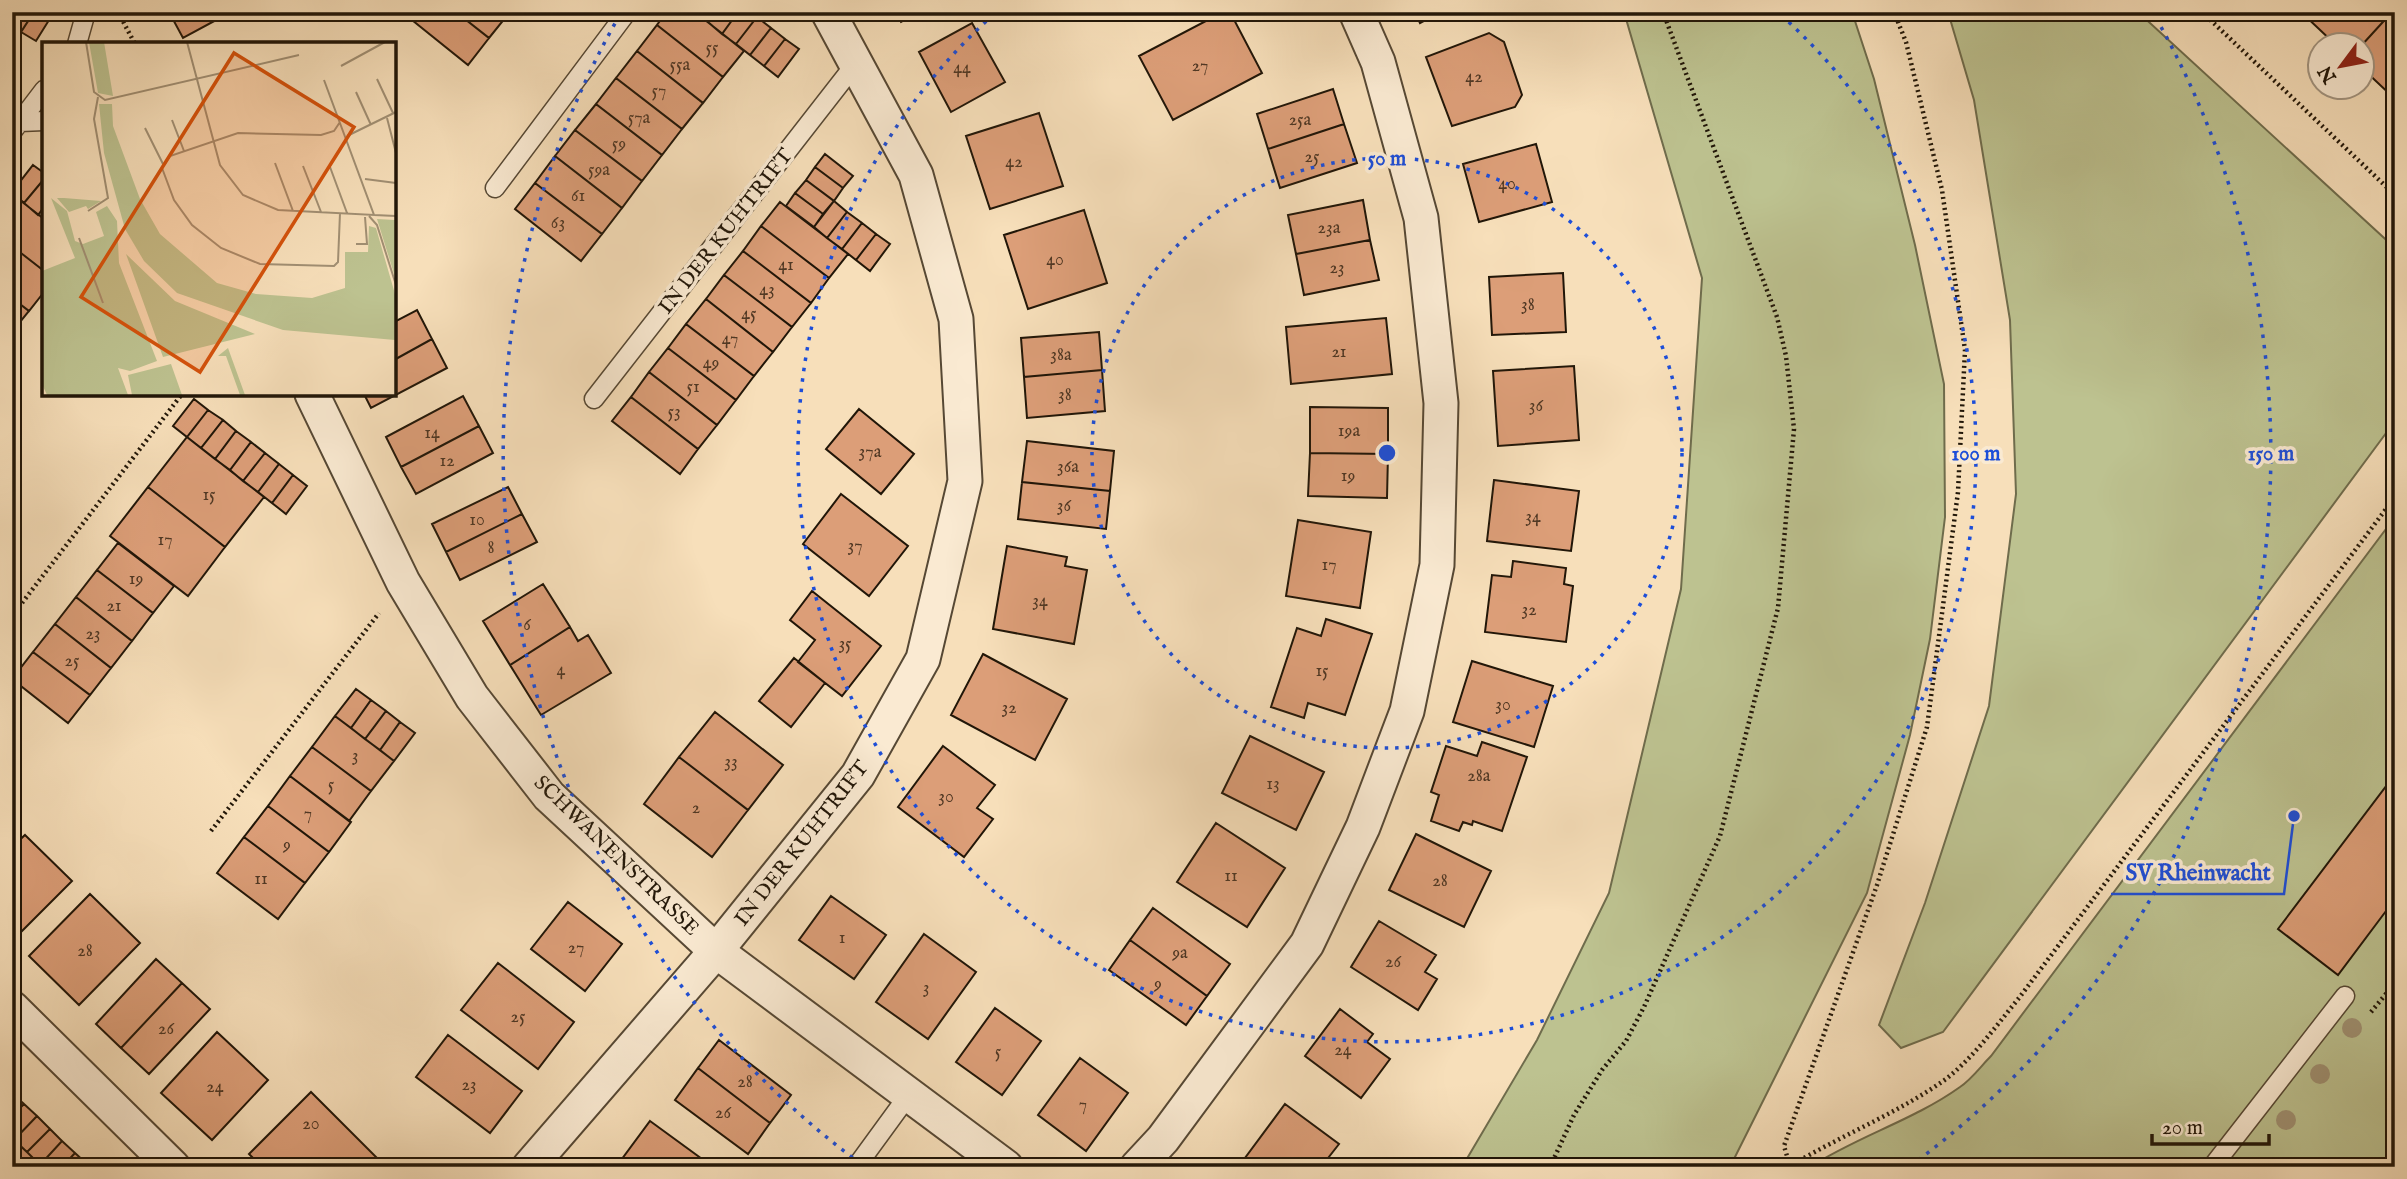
<svg xmlns="http://www.w3.org/2000/svg" width="2407" height="1179" viewBox="0 0 2407 1179" font-family="'IM FELL English',serif">
  <style>
    .green { fill: #bdc290; stroke: #6f6c4c; stroke-width: 2 }
    .building { fill: #dc9e78; stroke: #211608; stroke-width: 2 }
    .lines { fill: none; stroke-linecap: round; stroke-linejoin: round }
    .service-casing { stroke: #564834; stroke-width: 21 }
    .minor-casing { stroke: #564834; stroke-width: 37 }
    .path { stroke: #211608; stroke-width: 4.5; stroke-dasharray: 2 3.5; stroke-linecap: butt }
    .service { stroke: #faead2; stroke-width: 18 }
    .minor { stroke: #faead2; stroke-width: 33 }
    .tree { fill: #a09172 }
    .ring { fill: none; stroke: #1d4ed8; stroke-width: 3.5; stroke-dasharray: 3.5 7 }
    .labels { text-anchor: middle; stroke-width: 7; stroke-linejoin: round; paint-order: stroke }
    .number-label { font-size: 18px; fill: #503824 }
    .street-label { font-size: 21px; fill: #211608; stroke: #faead2 }
    .inset-road { fill: none; stroke: #a18f73; stroke-width: 2 }
    .view { fill: #d4520c; fill-opacity: 0.15; stroke: #d4520c; stroke-width: 3.5 }
    .inset-edge { fill: none; stroke: #211608; stroke-width: 3.5 }
    .centre { fill: #1d4ed8; stroke: #faead2; stroke-width: 3.5 }
    .ring-label { font-size: 21px; text-anchor: middle; font-weight: bold; fill: #1d4ed8; stroke: #faead2; stroke-width: 7; stroke-linejoin: round; paint-order: stroke }
    .leader { fill: none; stroke: #1d4ed8; stroke-width: 2.5 }
    .callout-dot { fill: #1d4ed8; stroke: #faead2; stroke-width: 2.5 }
    .callout-label { font-size: 23px; text-anchor: middle; font-weight: bold; fill: #1d4ed8; stroke: #faead2; stroke-width: 7; stroke-linejoin: round; paint-order: stroke }
  </style>
  <rect width="100%" height="100%" fill="#f7dfba"/>
  <filter id="stains"><feTurbulence type="fractalNoise" baseFrequency=".00286" numOctaves="4"/><feColorMatrix values="0 0 0 0 .2 0 0 0 0 .09 0 0 0 0 .02 0 0 0 .5 -.17"/></filter>
  <radialGradient id="worn" r=".72"><stop offset=".6" stop-color="#630" stop-opacity="0"/><stop offset="1" stop-color="#630" stop-opacity=".3"/></radialGradient>
  <path class="green" d="M1624,12H1852L1874,79L1915,245L1944,384L1945,517L1930,639L1910,735L1867,893L1730,1167H1462L1537,1040L1609,893L1681,589L1702,278Z
    M1948,12H2138L2395,248V421L1943,1032L1901,1048L1879,1025L1925,903L1989,706L2016,494L2010,320L1974,100Z
    M2395,517V1167H1810C1858,1136 1914,1120 1960,1087C1972,1079 1981,1066 1991,1056Z"/>
  <path class="building" d="M13,12H34L21,32L12,26Z
    M34,12H54L36,41L21,32Z
    M169,12H231L183,38Z
    M402,12H456L489,38L468,65Z
    M456,12H510L489,38Z
    M666,12H695L744,51L723,77L657,25Z
    M695,12H716L708,22Z
    M716,12H738L722,34L708,22Z
    M738,12H751L757,17L736,44L722,34Z
    M895,12H919L901,22Z
    M1223,12H1230L1262,73L1173,120L1139,56Z
    M1415,12H1440L1420,23Z
    M2301,12H2392L2361,46H2337Z
    M2392,12H2395V99L2362,68L2361,46Z
    M757,17L771,28L750,55L736,44Z
    M972,23L1005,82L951,112L919,52Z
    M657,25L723,77L703,103L637,51Z
    M771,28L785,39L764,66L750,55Z
    M1489,33L1504,42L1522,95L1515,107L1452,126L1426,57Z
    M785,39L799,49L778,77L764,66Z
    M637,51L703,103L682,129L616,78Z
    M616,78L682,129L662,155L596,104Z
    M1333,89L1344,124L1268,149L1257,114Z
    M596,104L662,155L642,181L575,130Z
    M1039,113L1063,186L990,209L966,136Z
    M1344,124L1357,163L1280,188L1268,149Z
    M575,130L642,181L622,208L555,156Z
    M1536,144L1552,202L1479,222L1463,164Z
    M825,154L853,176L843,188L815,167Z
    M555,156L622,208L602,234L535,183Z
    M33,165L44,173V179L24,203L12,192Z
    M815,167L843,188L834,201L806,180Z
    M44,179V207L38,215L24,203Z
    M806,180L834,201L823,214L795,193Z
    M535,183L602,234L581,261L515,209Z
    M795,193L823,214L814,227L786,206Z
    M12,194L44,219V271L12,246Z
    M1363,200L1370,240L1296,254L1288,215Z
    M834,201L847,212L827,238L814,227Z
    M780,202L848,254L829,278L761,226Z
    M1084,210L1107,283L1028,309L1004,235Z
    M847,212L862,223L842,249L827,238Z
    M862,223L876,234L856,260L842,249Z
    M761,226L829,278L811,303L743,251Z
    M876,234L890,244L870,271L856,260Z
    M1370,240L1379,280L1304,295L1296,254Z
    M12,246L44,271V292L29,311L12,298Z
    M743,251L811,303L792,327L724,275Z
    M1563,273L1566,332L1492,335L1489,277Z
    M724,275L792,327L773,352L706,299Z
    M12,298L29,311L12,332Z
    M706,299L773,352L754,376L686,324Z
    M417,310L432,339L394,360V322Z
    M1386,318L1392,374L1291,384L1286,327Z
    M686,324L754,376L736,400L668,348Z
    M1099,332L1102,370L1024,377L1021,338Z
    M432,339L447,368L371,408L364,394H394V360Z
    M668,348L736,400L717,425L649,372Z
    M1574,366L1579,440L1498,446L1493,371Z
    M1102,370L1105,411L1027,418L1024,377Z
    M649,372L717,425L698,449L631,397Z
    M463,396L479,426L401,467L386,437Z
    M631,397L698,449L680,474L612,421Z
    M194,399L208,410L187,437L173,426Z
    M1310,407L1388,408V454L1310,453Z
    M859,409L914,454L881,494L826,449Z
    M208,410L223,420L201,448L187,437Z
    M223,420L236,431L215,459L201,448Z
    M479,426L493,453L416,494L401,467Z
    M236,431L251,442L230,470L215,459Z
    M187,437L264,497L225,547L148,487Z
    M1027,441L1114,451L1110,491L1022,482Z
    M251,442L265,453L243,481L230,470Z
    M265,453L279,464L258,492L243,481Z
    M1310,453L1388,454L1387,498L1308,496Z
    M279,464L293,475L272,503L258,492Z
    M293,475L307,486L286,514L272,503Z
    M1494,480L1579,491L1571,551L1487,541Z
    M1022,482L1110,491L1106,529L1018,519Z
    M148,487L225,547L188,596L110,536Z
    M508,487L522,514L446,552L432,524Z
    M841,494L908,546L869,596L803,544Z
    M522,514L537,542L460,580L446,552Z
    M1298,520L1371,532L1360,608L1286,596Z
    M118,543L174,586L153,613L97,570Z
    M1007,546L1067,557L1065,566L1087,570L1074,644L993,629Z
    M1513,561L1566,568L1564,584L1573,586L1566,642L1485,632L1492,575L1511,577Z
    M97,570L153,613L132,641L76,597Z
    M543,584L570,627L510,665L483,621Z
    M812,591L881,646L842,696L798,662L815,640L790,620Z
    M76,597L132,641L111,668L55,624Z
    M1326,619L1372,634L1345,715L1308,703L1304,718L1271,707L1297,628L1321,636Z
    M55,624L111,668L90,695L33,652Z
    M570,627L578,641L588,635L611,673L541,715L510,665Z
    M33,652L90,695L68,723L12,679Z
    M983,654L1067,699L1035,760L951,715Z
    M794,658L825,683L791,727L759,701Z
    M1472,661L1553,686L1534,747L1453,722Z
    M356,689L371,700L351,728L335,716Z
    M371,700L386,711L365,739L351,728Z
    M386,711L400,722L380,750L365,739Z
    M715,712L783,765L748,810L679,757Z
    M335,716L394,761L371,791L312,747Z
    M400,722L415,733L394,761L380,750Z
    M1250,736L1324,772L1296,830L1222,793Z
    M1482,742L1527,757L1502,831L1473,821L1472,825L1463,822L1459,831L1431,821L1439,795L1431,792L1446,746L1477,756Z
    M943,746L995,785L977,808L993,819L964,857L898,807Z
    M312,747L371,791L349,821L290,776Z
    M679,757L748,810L712,857L644,804Z
    M290,776L351,822L329,852L268,806Z
    M2387,785L2395,791V899L2338,975L2278,929Z
    M268,806L329,852L305,883L244,837Z
    M1216,823L1285,868L1247,927L1177,882Z
    M1416,834L1491,871L1464,927L1389,890Z
    M25,835L72,881L12,941V847Z
    M244,837L305,883L278,919L217,873Z
    M90,894L140,943L79,1005L29,956Z
    M831,896L886,935L854,979L799,940Z
    M568,902L622,944L585,991L531,949Z
    M1153,908L1230,964L1207,996L1130,940Z
    M1379,921L1436,955L1425,972L1437,979L1418,1010L1351,967Z
    M924,934L976,972L928,1039L876,1002Z
    M1130,940L1207,996L1186,1025L1109,970Z
    M156,959L182,983L121,1048L96,1024Z
    M498,963L574,1022L538,1069L461,1010Z
    M182,983L210,1009L149,1074L121,1048Z
    M995,1008L1041,1041L1002,1095L956,1062Z
    M1340,1009L1373,1034L1367,1042L1390,1059L1361,1098L1305,1056Z
    M217,1032L268,1080L212,1140L161,1093Z
    M448,1035L522,1091L490,1133L416,1077Z
    M719,1040L791,1095L770,1123L698,1068Z
    M1080,1058L1128,1093L1086,1151L1038,1115Z
    M698,1068L770,1123L748,1154L675,1100Z
    M311,1092L378,1159L370,1167H262L249,1154Z
    M12,1093L24,1104L12,1116Z
    M24,1104L37,1116L14,1140L12,1116Z
    M1285,1104L1339,1144L1321,1167H1249L1242,1162Z
    M37,1116L50,1129L27,1152L14,1140Z
    M650,1121L713,1167H616Z
    M50,1129L62,1141L40,1165L27,1152Z
    M12,1138L27,1152L42,1167H12Z
    M62,1141L75,1153L62,1167H42L40,1165Z
    M75,1153L88,1165L62,1167Z"/>
  <g class="lines">
    <defs>
      <path id="service" d="M77,44L86,12
        M20,122L44,121
        M12,132L44,90
        M495,188L627,12
        M594,399L856,63
        M856,1167L910,1093
        M2212,1167L2345,996"/>
      <path id="minor" d="M312,394L403,582L472,697L549,796L716,951L1006,1167
        M12,1008L173,1167
        M529,1167L716,951L858,775L923,659L965,481L956,319L916,175L828,12
        M1137,1167L1163,1139L1307,944L1363,827L1407,711L1437,565L1441,403L1421,218L1378,62L1356,12"/>
    </defs>
    <use href="#service" class="service-casing"/>
    <use href="#minor" class="minor-casing"/>
    <path class="path" d="M118,12L135,44
      M2202,12L2395,195
      M12,616L182,394
      M211,831L379,613
      M2371,1012L2395,983
      M1790,1166L1784,1146L1877,885L1927,727L1958,492L1965,350L1942,190L1906,42L1894,12
      M1790,1166C1840,1136 1900,1112 1946,1079C1974,1057 1996,1026 2019,998L2395,497
      M1550,1167L1574,1115L1602,1070L1626,1041L1644,1007L1720,836L1778,608L1794,429L1786,356L1777,317L1663,12"/>
    <use href="#service" class="service"/>
    <use href="#minor" class="minor"/>
  </g>
  <g class="tree">
    <circle cx="2352" cy="1028" r="10"/>
    <circle cx="2320" cy="1074" r="10"/>
    <circle cx="2286" cy="1120" r="10"/>
  </g>
  <g class="ring">
    <circle cx="1387" cy="453" r="295"/>
    <path d="M1781 15A589 589 0 1 1 993 15"/>
    <path d="M861 1164A884 884 0 0 1 618 18M2156 18A884 884 0 0 1 1913 1164"/>
  </g>
  <g class="labels">
    <g class="number-label">
      <text x="712" y="53">55</text>
      <text x="680" y="70">55a</text>
      <text x="1200" y="71">27</text>
      <text x="962" y="73">44</text>
      <text x="1474" y="82">42</text>
      <text x="659" y="96">57</text>
      <text x="639" y="123">57a</text>
      <text x="1300" y="125">25a</text>
      <text x="619" y="149">59</text>
      <text x="1312" y="162">25</text>
      <text x="1014" y="167">42</text>
      <text x="599" y="175">59a</text>
      <text x="1507" y="189">40</text>
      <text x="578" y="201">61</text>
      <text x="558" y="228">63</text>
      <text x="1329" y="233">23a</text>
      <text x="1055" y="265">40</text>
      <text x="786" y="270">41</text>
      <text x="1337" y="273">23</text>
      <text x="767" y="295">43</text>
      <text x="1528" y="310">38</text>
      <text x="749" y="319">45</text>
      <text x="730" y="344">47</text>
      <text x="1339" y="357">21</text>
      <text x="1061" y="360">38a</text>
      <text x="711" y="368">49</text>
      <text x="693" y="392">51</text>
      <text x="1065" y="400">38</text>
      <text x="1536" y="411">36</text>
      <text x="674" y="417">53</text>
      <text x="1349" y="436">19a</text>
      <text x="432" y="438">14</text>
      <text x="870" y="457">37a</text>
      <text x="447" y="466">12</text>
      <text x="1068" y="472">36a</text>
      <text x="1348" y="481">19</text>
      <text x="209" y="500">15</text>
      <text x="1064" y="511">36</text>
      <text x="1533" y="522">34</text>
      <text x="477" y="525">10</text>
      <text x="165" y="545">17</text>
      <text x="855" y="551">37</text>
      <text x="491" y="553">8</text>
      <text x="1329" y="570">17</text>
      <text x="136" y="584">19</text>
      <text x="1040" y="606">34</text>
      <text x="114" y="611">21</text>
      <text x="1529" y="615">32</text>
      <text x="527" y="630">6</text>
      <text x="93" y="639">23</text>
      <text x="845" y="649">35</text>
      <text x="72" y="666">25</text>
      <text x="561" y="675">4</text>
      <text x="1322" y="676">15</text>
      <text x="1503" y="710">30</text>
      <text x="1009" y="713">32</text>
      <text x="355" y="761">3</text>
      <text x="731" y="767">33</text>
      <text x="1479" y="781">28a</text>
      <text x="1273" y="789">13</text>
      <text x="331" y="790">5</text>
      <text x="946" y="802">30</text>
      <text x="696" y="813">2</text>
      <text x="308" y="819">7</text>
      <text x="287" y="850">9</text>
      <text x="1231" y="881">11</text>
      <text x="261" y="884">11</text>
      <text x="1440" y="886">28</text>
      <text x="842" y="943">1</text>
      <text x="576" y="953">27</text>
      <text x="85" y="956">28</text>
      <text x="1180" y="958">9a</text>
      <text x="1393" y="967">26</text>
      <text x="1158" y="989">9</text>
      <text x="926" y="993">3</text>
      <text x="518" y="1022">25</text>
      <text x="166" y="1034">26</text>
      <text x="1343" y="1055">24</text>
      <text x="998" y="1057">5</text>
      <text x="745" y="1087">28</text>
      <text x="469" y="1090">23</text>
      <text x="215" y="1092">24</text>
      <text x="1083" y="1110">7</text>
      <text x="723" y="1118">26</text>
      <text x="311" y="1129">20</text>
    </g>
    <g class="street-label">
      <text transform="translate(725 231) rotate(-52)" y="7">IN DER KUHTRIFT</text>
      <text transform="translate(801 843) rotate(-52)" y="7">IN DER KUHTRIFT</text>
      <text transform="translate(617 855) rotate(44)" y="7">SCHWANENSTRASSE</text>
    </g>
  </g>
  <g transform="translate(42 42)">
    <rect width="354" height="354" fill="#f7dfba"/>
    <path d="M47,0H62L71,54L56,51ZM57,62H70L71,84L98,157L118,192L175,241L214,252L270,256L303,246V210H326L327,184L334,186L353,252V298L241,288L135,251L102,219L83,187L62,111ZM9,156L25,169L33,199L41,202L62,194L54,170L65,164L75,179L77,221L115,319L88,329L76,326L86,353H5L0,342V229L33,216ZM15,156H22L59,159L46,167L44,164L27,170ZM335,177L353,178V235ZM84,212L133,259L213,292L121,315ZM186,306L203,353H198L184,314H176ZM129,322L140,353H90L86,333Z" fill="#bdc290"/>
    <path class="inset-road" d="M44,0L52,50L63,58L257,13M145,0L178,123L201,153L236,168L332,173L282,38M299,24L343,0M335,37L351,71M314,50L329,83M345,76L354,111M130,78L142,109M103,86L121,122M305,94L354,70M233,121L251,169M261,124L279,170M288,125L305,171M323,137L354,141M46,169L66,156L52,77L56,55M298,171L296,220L292,224L218,222L179,206L150,183L132,158L120,126L128,114L196,91L279,93L292,89L298,80M332,173L354,174M327,174L335,183L354,243M37,196L61,261M314,202H325L323,175"/>
    <path class="view" d="M192,11L312,85L158,330L39,255Z"/>
    <rect width="354" height="354" class="inset-edge"/>
  </g>
  <circle cx="1387" cy="453" r="10" class="centre"/>
  <g class="ring-label">
    <text x="1387" y="165">50 m</text>
    <text x="1976" y="460">100 m</text>
    <text x="2271" y="460">150 m</text>
  </g>
  <path class="leader" d="M2294 816L2284 894H2111"/>
  <circle class="callout-dot" cx="2294" cy="816" r="7"/>
  <g class="callout-label">
    <text x="2198" y="880">SV Rheinwacht</text>
  </g>
  <rect width="2407" height="1179" fill="none" stroke="#f7dfba" stroke-width="42"/>
  <rect x="14" y="14" width="2379" height="1151" fill="none" stroke="#211608" stroke-width="3.5"/>
  <rect x="21" y="21" width="2365" height="1137" fill="none" stroke="#211608" stroke-width="2"/>
  <g transform="translate(2341 66) rotate(238)"><circle r="33" fill="#faead2" stroke="#a39581" stroke-width="2"/>
  <path d="M0-5L12 26L0 18L-12 26Z" fill="#8f2418"/>
  <text y="-10" font-size="19" font-weight="bold" text-anchor="middle" fill="#211608">N</text>
  </g>
  <path d="M2152 1134v10h117v-10" fill="none" stroke="#211608" stroke-width="3.5"/>
  <text x="2162" y="1134" font-size="21" fill="#211608" stroke="#faead2" stroke-width="5" paint-order="stroke">20 m</text>
  <rect width="100%" height="100%" filter="url(#stains)"/>
  <rect width="100%" height="100%" fill="url(#worn)"/>
</svg>
